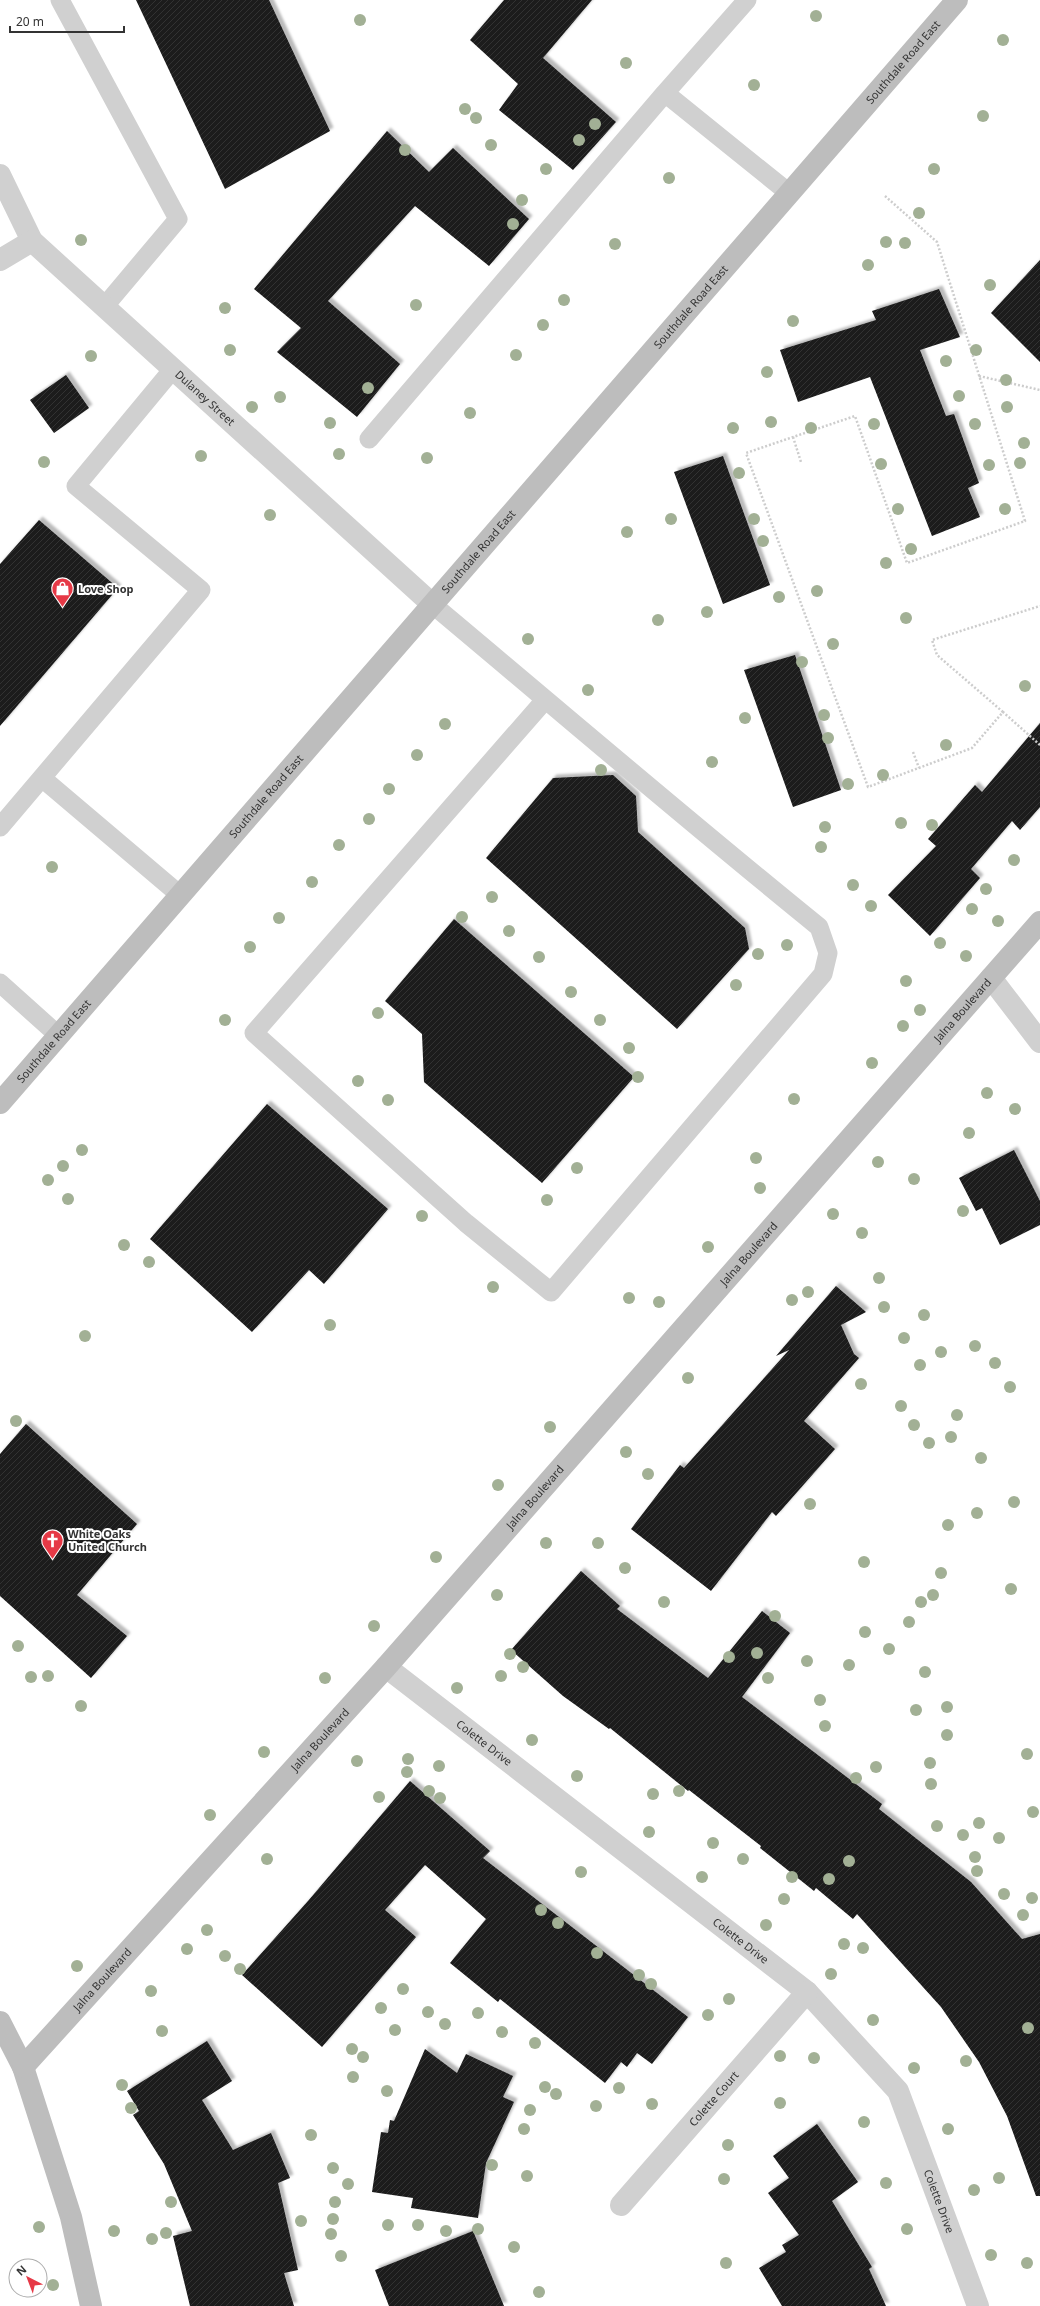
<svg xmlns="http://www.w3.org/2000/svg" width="1040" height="2306" viewBox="0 0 1040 2306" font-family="'Noto Sans',sans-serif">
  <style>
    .building { fill: url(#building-hatch); filter: url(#shadow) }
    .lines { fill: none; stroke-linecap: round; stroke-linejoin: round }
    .path { stroke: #cdcdcd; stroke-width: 2.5; stroke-dasharray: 2 2; stroke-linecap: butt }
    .lane { stroke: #d0d0d0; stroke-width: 19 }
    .street { stroke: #d0d0d0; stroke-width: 22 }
    .secondary { stroke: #bdbdbd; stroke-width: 22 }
    .tree { fill: #a2b095 }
    .labels { text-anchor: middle; stroke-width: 4; stroke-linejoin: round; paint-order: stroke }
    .street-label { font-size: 11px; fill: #333; stroke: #fff }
    .poi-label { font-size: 11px; font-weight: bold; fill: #333; stroke: #fff; text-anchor: start }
  </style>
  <defs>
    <pattern id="building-hatch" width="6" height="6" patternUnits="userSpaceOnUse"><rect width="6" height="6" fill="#1a1a1a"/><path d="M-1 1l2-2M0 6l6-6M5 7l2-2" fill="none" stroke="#333"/></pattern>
    <filter id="shadow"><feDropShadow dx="3.5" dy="-3.5" stdDeviation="1" flood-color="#0004"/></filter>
  </defs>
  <rect width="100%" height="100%" fill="#fff"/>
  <path class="building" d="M136,0H269L330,131L225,189Z
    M504,0H592L543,58L616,122L573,170L499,110L518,84L470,40Z
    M387,131L429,172L453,148L529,219L489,266L415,206L328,301L400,364L357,417L277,352L301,328L254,289Z
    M1040,260V362L991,313Z
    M939,289L960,337L920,350L946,416L954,414L979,483L968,488L980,517L932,536L870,377L798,402L780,350L876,320L872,311Z
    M66,375L89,408L54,433L30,400Z
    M723,456L770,585L723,604L674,472Z
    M39,520L118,588L0,726V564Z
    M795,655L841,790L793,807L744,670Z
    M1040,723V807L1020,830L1012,821L971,869L980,878L930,936L888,895L936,846L928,839L975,785L982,792Z
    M613,775L636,796L638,832L745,928L749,949L677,1029L486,858L553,778Z
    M454,919L634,1077L542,1183L424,1082L422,1034L385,1001Z
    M267,1104L388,1209L324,1284L309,1270L252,1332L150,1239Z
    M1014,1150L1040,1201V1225L1000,1245L982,1208L976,1211L959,1178Z
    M836,1286L866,1312L841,1325L854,1354L859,1358L804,1421L835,1449L776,1516L772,1512L711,1591L631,1529L680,1465L684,1468L789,1350L776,1356Z
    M26,1424L137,1524L77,1595L127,1636L91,1678L0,1596V1454Z
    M581,1571L620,1606L617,1609L708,1678L762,1611L790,1633L742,1697L882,1804L879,1809L971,1882L1022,1939L1040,1934V2196H1036L1007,2116L979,2062L941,2007L857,1914L853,1919L816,1888L814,1891L760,1848L761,1846L689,1790L688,1791L610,1728L609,1729L563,1696L511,1650Z
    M410,1781L490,1851L483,1858L688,2017L652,2064L637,2053L627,2067L621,2062L605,2083L500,1999L498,2002L450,1963L486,1919L425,1865L385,1910L416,1937L322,2047L242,1975L308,1901Z
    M207,2041L232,2081L202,2100L233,2150L271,2133L290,2178L278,2183L298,2270L284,2273L294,2306H190L173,2236L192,2231L164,2164L133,2115L139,2111L127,2091Z
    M425,2049L457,2073L466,2054L513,2076L503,2097L514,2102L486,2163L478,2218L411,2208L413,2198L372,2192L381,2132L388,2133L390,2120L394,2121Z
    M817,2124L858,2182L832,2201L872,2267L869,2269L886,2306H782L759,2268L786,2252L782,2245L799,2235L768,2193L789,2178L773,2156Z
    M473,2231L504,2306H389L375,2270Z"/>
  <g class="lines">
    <path class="path" d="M885,196L937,242L1025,521L907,563L855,416L746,453L868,787L972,748L1003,712L1040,745
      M979,376L1040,390
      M793,437L801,462
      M1003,712L937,655L932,640L1040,606
      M913,752L919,768"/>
    <path class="lane" d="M60,0L178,219L104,307
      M665,93L747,0
      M369,439L665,93L789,193
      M432,604C561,712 688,821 819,927L828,953L823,974L551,1292L466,1223L254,1033L545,700
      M42,778L180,895
      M0,827L201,590L76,486L173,369
      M0,983L59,1036"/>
    <g class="street">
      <path id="s1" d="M0,175L32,241L432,604"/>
      <path d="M0,260L32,241"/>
      <path d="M991,978L1040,1042"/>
      <path id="s2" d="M386,1667L807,1992L898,2091L978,2306"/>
      <path id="s3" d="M621,2205L807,1992"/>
    </g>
    <g class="secondary">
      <path id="s4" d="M0,1103L957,0"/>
      <path d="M0,2022L23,2067L71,2217L91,2306"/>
      <path id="s5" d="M23,2067L386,1667L1040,922"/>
    </g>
  </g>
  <g class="tree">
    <circle cx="816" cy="16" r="6"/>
    <circle cx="360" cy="20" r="6"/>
    <circle cx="1003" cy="40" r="6"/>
    <circle cx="626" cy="63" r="6"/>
    <circle cx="754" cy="85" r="6"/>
    <circle cx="465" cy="109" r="6"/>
    <circle cx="983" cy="116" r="6"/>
    <circle cx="476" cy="118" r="6"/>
    <circle cx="595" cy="124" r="6"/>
    <circle cx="579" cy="140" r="6"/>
    <circle cx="491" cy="145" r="6"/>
    <circle cx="405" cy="150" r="6"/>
    <circle cx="546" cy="169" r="6"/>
    <circle cx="934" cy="169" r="6"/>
    <circle cx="669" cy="178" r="6"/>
    <circle cx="522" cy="200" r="6"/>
    <circle cx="919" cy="213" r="6"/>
    <circle cx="513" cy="224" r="6"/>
    <circle cx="81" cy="240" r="6"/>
    <circle cx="886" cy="242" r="6"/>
    <circle cx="905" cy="243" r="6"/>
    <circle cx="615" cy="244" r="6"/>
    <circle cx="868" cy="265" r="6"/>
    <circle cx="990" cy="285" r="6"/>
    <circle cx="564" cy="300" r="6"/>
    <circle cx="416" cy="305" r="6"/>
    <circle cx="225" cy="308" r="6"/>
    <circle cx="793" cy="321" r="6"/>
    <circle cx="543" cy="325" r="6"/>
    <circle cx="230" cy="350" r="6"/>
    <circle cx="976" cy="350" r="6"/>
    <circle cx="516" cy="355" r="6"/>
    <circle cx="91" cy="356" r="6"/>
    <circle cx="946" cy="361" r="6"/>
    <circle cx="767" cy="372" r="6"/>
    <circle cx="1006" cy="380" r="6"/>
    <circle cx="368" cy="388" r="6"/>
    <circle cx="959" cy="396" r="6"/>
    <circle cx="280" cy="397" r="6"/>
    <circle cx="252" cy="407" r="6"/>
    <circle cx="1007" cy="407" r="6"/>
    <circle cx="470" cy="413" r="6"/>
    <circle cx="771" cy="422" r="6"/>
    <circle cx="330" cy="423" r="6"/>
    <circle cx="874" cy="424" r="6"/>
    <circle cx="975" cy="424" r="6"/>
    <circle cx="733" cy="428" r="6"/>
    <circle cx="811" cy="428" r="6"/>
    <circle cx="1024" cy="443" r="6"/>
    <circle cx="339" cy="454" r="6"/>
    <circle cx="201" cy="456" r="6"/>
    <circle cx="427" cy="458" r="6"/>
    <circle cx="44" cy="462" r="6"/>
    <circle cx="1020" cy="463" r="6"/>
    <circle cx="881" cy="464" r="6"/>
    <circle cx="989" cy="465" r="6"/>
    <circle cx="739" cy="473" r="6"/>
    <circle cx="898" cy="509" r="6"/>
    <circle cx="1005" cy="509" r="6"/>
    <circle cx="270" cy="515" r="6"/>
    <circle cx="671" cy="519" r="6"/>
    <circle cx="754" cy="519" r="6"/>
    <circle cx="627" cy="532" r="6"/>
    <circle cx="763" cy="541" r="6"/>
    <circle cx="911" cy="549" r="6"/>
    <circle cx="886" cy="563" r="6"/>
    <circle cx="817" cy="591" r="6"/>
    <circle cx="779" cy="597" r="6"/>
    <circle cx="707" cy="612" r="6"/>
    <circle cx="906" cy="618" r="6"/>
    <circle cx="658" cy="620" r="6"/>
    <circle cx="528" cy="639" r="6"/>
    <circle cx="833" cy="644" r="6"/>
    <circle cx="802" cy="662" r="6"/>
    <circle cx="1025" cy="686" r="6"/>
    <circle cx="588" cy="690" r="6"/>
    <circle cx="824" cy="715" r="6"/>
    <circle cx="745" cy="718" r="6"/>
    <circle cx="445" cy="724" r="6"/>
    <circle cx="828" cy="738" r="6"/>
    <circle cx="946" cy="745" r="6"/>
    <circle cx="417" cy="755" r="6"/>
    <circle cx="712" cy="762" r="6"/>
    <circle cx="601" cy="770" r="6"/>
    <circle cx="883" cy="775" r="6"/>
    <circle cx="848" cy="784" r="6"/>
    <circle cx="389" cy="789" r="6"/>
    <circle cx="369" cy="819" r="6"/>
    <circle cx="901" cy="823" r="6"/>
    <circle cx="932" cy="825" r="6"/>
    <circle cx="825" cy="827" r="6"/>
    <circle cx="339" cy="845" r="6"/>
    <circle cx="821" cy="847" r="6"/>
    <circle cx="1014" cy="860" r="6"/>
    <circle cx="52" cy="867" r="6"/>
    <circle cx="312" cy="882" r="6"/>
    <circle cx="853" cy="885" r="6"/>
    <circle cx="986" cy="889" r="6"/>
    <circle cx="492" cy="897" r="6"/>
    <circle cx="871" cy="906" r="6"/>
    <circle cx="972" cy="909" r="6"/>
    <circle cx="462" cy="917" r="6"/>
    <circle cx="279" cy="918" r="6"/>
    <circle cx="998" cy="921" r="6"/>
    <circle cx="509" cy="931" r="6"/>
    <circle cx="940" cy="943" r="6"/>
    <circle cx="787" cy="945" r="6"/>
    <circle cx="250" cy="947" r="6"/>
    <circle cx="758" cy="954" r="6"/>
    <circle cx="966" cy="956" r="6"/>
    <circle cx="539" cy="957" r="6"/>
    <circle cx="906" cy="981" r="6"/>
    <circle cx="736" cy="985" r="6"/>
    <circle cx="571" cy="992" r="6"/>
    <circle cx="920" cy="1010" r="6"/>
    <circle cx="378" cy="1013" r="6"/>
    <circle cx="225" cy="1020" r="6"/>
    <circle cx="600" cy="1020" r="6"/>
    <circle cx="903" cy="1026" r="6"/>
    <circle cx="629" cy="1048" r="6"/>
    <circle cx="872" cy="1063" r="6"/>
    <circle cx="638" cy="1077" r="6"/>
    <circle cx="358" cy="1081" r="6"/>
    <circle cx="987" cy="1093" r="6"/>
    <circle cx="794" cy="1099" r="6"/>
    <circle cx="388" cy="1100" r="6"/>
    <circle cx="1015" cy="1109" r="6"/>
    <circle cx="969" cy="1133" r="6"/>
    <circle cx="82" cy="1150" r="6"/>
    <circle cx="756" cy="1158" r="6"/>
    <circle cx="878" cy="1162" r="6"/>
    <circle cx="63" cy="1166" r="6"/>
    <circle cx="577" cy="1168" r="6"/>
    <circle cx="914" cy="1179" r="6"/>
    <circle cx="48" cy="1180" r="6"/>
    <circle cx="760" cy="1188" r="6"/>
    <circle cx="68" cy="1199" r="6"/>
    <circle cx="547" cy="1200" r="6"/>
    <circle cx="963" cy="1211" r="6"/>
    <circle cx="833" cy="1214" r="6"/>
    <circle cx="422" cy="1216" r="6"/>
    <circle cx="862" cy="1233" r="6"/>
    <circle cx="124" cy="1245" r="6"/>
    <circle cx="708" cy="1247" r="6"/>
    <circle cx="149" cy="1262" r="6"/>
    <circle cx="879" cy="1278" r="6"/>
    <circle cx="493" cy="1287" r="6"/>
    <circle cx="808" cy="1292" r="6"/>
    <circle cx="629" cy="1298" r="6"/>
    <circle cx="792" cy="1300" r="6"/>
    <circle cx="659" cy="1302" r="6"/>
    <circle cx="884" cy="1307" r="6"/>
    <circle cx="924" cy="1315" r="6"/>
    <circle cx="330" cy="1325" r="6"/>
    <circle cx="85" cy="1336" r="6"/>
    <circle cx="904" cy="1338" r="6"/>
    <circle cx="975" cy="1346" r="6"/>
    <circle cx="941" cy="1352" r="6"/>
    <circle cx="995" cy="1363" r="6"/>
    <circle cx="920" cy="1365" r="6"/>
    <circle cx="688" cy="1378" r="6"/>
    <circle cx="861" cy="1384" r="6"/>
    <circle cx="1010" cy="1387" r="6"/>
    <circle cx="901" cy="1406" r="6"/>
    <circle cx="957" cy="1415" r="6"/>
    <circle cx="16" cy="1421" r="6"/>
    <circle cx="914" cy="1425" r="6"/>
    <circle cx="550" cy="1427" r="6"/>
    <circle cx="951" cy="1437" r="6"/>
    <circle cx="929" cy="1443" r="6"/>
    <circle cx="626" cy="1452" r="6"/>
    <circle cx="981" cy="1458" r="6"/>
    <circle cx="648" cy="1474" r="6"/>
    <circle cx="498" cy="1485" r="6"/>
    <circle cx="1014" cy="1502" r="6"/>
    <circle cx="810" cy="1504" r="6"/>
    <circle cx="977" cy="1513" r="6"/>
    <circle cx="948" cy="1525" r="6"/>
    <circle cx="546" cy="1543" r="6"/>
    <circle cx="598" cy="1543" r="6"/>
    <circle cx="436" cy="1557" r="6"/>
    <circle cx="864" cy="1562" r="6"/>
    <circle cx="625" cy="1568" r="6"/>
    <circle cx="941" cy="1573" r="6"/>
    <circle cx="1011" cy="1589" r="6"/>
    <circle cx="497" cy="1595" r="6"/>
    <circle cx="933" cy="1595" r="6"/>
    <circle cx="664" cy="1602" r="6"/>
    <circle cx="921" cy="1602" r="6"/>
    <circle cx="775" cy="1616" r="6"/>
    <circle cx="909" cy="1622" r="6"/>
    <circle cx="374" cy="1626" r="6"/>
    <circle cx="865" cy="1632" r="6"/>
    <circle cx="18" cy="1646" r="6"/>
    <circle cx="889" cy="1649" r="6"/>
    <circle cx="757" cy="1653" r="6"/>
    <circle cx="510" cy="1654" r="6"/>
    <circle cx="729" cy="1657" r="6"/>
    <circle cx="807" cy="1661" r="6"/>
    <circle cx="849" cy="1665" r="6"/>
    <circle cx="523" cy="1667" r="6"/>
    <circle cx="925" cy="1672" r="6"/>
    <circle cx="48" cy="1676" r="6"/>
    <circle cx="501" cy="1676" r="6"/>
    <circle cx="31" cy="1677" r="6"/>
    <circle cx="325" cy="1678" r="6"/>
    <circle cx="768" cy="1678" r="6"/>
    <circle cx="457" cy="1688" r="6"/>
    <circle cx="820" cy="1700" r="6"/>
    <circle cx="81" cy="1706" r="6"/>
    <circle cx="947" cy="1707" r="6"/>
    <circle cx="916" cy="1710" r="6"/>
    <circle cx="825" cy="1726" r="6"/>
    <circle cx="947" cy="1735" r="6"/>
    <circle cx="532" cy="1740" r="6"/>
    <circle cx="264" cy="1752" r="6"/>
    <circle cx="1027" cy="1754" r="6"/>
    <circle cx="408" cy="1759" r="6"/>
    <circle cx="357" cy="1761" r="6"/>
    <circle cx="930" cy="1763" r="6"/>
    <circle cx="439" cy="1766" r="6"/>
    <circle cx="876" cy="1767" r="6"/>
    <circle cx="407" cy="1772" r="6"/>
    <circle cx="577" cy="1776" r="6"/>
    <circle cx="856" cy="1778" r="6"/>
    <circle cx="931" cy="1784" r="6"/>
    <circle cx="429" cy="1791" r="6"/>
    <circle cx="679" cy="1791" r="6"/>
    <circle cx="653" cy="1794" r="6"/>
    <circle cx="379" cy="1797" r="6"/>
    <circle cx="440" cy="1798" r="6"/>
    <circle cx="1033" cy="1812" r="6"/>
    <circle cx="210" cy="1815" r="6"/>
    <circle cx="979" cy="1823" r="6"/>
    <circle cx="937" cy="1826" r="6"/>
    <circle cx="649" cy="1832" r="6"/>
    <circle cx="963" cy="1835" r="6"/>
    <circle cx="999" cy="1838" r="6"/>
    <circle cx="713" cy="1843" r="6"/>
    <circle cx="975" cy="1857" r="6"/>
    <circle cx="267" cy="1859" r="6"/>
    <circle cx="743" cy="1859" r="6"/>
    <circle cx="849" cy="1861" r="6"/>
    <circle cx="977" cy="1871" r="6"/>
    <circle cx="581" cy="1872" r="6"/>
    <circle cx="702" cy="1877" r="6"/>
    <circle cx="792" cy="1877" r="6"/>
    <circle cx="829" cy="1879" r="6"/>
    <circle cx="1004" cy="1894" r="6"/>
    <circle cx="1032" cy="1898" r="6"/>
    <circle cx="784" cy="1899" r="6"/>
    <circle cx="541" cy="1910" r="6"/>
    <circle cx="1023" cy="1915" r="6"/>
    <circle cx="558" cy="1923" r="6"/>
    <circle cx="766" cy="1925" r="6"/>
    <circle cx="207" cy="1930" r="6"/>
    <circle cx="844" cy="1944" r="6"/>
    <circle cx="863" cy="1948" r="6"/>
    <circle cx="187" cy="1949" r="6"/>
    <circle cx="597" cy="1953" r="6"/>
    <circle cx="225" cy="1956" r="6"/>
    <circle cx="77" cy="1966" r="6"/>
    <circle cx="240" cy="1969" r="6"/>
    <circle cx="831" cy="1974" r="6"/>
    <circle cx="639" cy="1975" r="6"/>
    <circle cx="651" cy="1984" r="6"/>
    <circle cx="403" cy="1989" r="6"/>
    <circle cx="151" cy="1991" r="6"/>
    <circle cx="729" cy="1999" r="6"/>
    <circle cx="381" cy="2008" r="6"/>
    <circle cx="428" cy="2012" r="6"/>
    <circle cx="478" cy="2013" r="6"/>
    <circle cx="708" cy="2015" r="6"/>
    <circle cx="873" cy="2020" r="6"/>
    <circle cx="445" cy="2024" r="6"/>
    <circle cx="1028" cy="2028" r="6"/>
    <circle cx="395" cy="2030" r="6"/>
    <circle cx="162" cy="2031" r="6"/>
    <circle cx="502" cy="2032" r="6"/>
    <circle cx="535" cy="2043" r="6"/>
    <circle cx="352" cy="2049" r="6"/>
    <circle cx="780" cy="2056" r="6"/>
    <circle cx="363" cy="2057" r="6"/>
    <circle cx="814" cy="2058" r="6"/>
    <circle cx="966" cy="2061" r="6"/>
    <circle cx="914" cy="2068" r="6"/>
    <circle cx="353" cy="2077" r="6"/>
    <circle cx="122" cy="2085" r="6"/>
    <circle cx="545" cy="2087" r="6"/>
    <circle cx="619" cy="2088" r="6"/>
    <circle cx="387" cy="2091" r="6"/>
    <circle cx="556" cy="2094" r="6"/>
    <circle cx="780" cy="2103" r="6"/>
    <circle cx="652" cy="2104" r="6"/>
    <circle cx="596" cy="2106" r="6"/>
    <circle cx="131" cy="2108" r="6"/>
    <circle cx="530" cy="2110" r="6"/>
    <circle cx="864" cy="2122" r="6"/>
    <circle cx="524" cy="2129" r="6"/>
    <circle cx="948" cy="2129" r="6"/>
    <circle cx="311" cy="2135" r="6"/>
    <circle cx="728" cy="2145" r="6"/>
    <circle cx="492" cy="2165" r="6"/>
    <circle cx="333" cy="2168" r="6"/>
    <circle cx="527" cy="2176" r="6"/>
    <circle cx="999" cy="2178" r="6"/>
    <circle cx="724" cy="2179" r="6"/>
    <circle cx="886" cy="2183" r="6"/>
    <circle cx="348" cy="2184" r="6"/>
    <circle cx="974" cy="2190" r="6"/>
    <circle cx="171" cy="2202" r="6"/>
    <circle cx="335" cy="2202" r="6"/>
    <circle cx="333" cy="2219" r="6"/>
    <circle cx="301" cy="2221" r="6"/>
    <circle cx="388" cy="2225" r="6"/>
    <circle cx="418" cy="2225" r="6"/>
    <circle cx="39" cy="2227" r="6"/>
    <circle cx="478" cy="2229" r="6"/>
    <circle cx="907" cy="2229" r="6"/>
    <circle cx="114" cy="2231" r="6"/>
    <circle cx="446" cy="2231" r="6"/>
    <circle cx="166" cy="2233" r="6"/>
    <circle cx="331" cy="2234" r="6"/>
    <circle cx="152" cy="2239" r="6"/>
    <circle cx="514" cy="2247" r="6"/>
    <circle cx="991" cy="2255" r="6"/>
    <circle cx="341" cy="2256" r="6"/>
    <circle cx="726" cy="2263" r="6"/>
    <circle cx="1027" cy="2263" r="6"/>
    <circle cx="53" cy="2285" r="6"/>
    <circle cx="539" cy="2292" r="6"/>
  </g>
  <defs>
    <symbol id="shop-pin" viewBox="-11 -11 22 30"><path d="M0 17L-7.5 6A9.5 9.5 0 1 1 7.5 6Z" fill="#e63946" stroke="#fff"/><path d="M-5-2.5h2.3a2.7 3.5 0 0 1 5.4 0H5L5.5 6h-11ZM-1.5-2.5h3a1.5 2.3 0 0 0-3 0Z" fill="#fff"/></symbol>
    <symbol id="church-pin" viewBox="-11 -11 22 30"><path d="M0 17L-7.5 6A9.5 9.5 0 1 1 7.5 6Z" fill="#e63946" stroke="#fff"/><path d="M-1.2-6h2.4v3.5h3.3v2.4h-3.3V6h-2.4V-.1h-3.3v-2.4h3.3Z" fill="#fff"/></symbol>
  </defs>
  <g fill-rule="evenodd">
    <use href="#shop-pin" x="50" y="576" width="25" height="34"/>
    <use href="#church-pin" x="40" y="1528" width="25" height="34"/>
  </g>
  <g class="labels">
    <g class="street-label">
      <text dy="4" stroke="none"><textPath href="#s4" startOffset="1378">Southdale Road East</textPath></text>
      <text dy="4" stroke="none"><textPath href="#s4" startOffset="1054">Southdale Road East</textPath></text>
      <text dy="4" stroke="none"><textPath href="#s1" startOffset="307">Dulaney Street</textPath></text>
      <text dy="4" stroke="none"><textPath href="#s4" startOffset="730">Southdale Road East</textPath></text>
      <text dy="4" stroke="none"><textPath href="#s4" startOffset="406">Southdale Road East</textPath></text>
      <text dy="4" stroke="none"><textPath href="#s5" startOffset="1414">Jalna Boulevard</textPath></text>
      <text dy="4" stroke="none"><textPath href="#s4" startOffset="82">Southdale Road East</textPath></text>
      <text dy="4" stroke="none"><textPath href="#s5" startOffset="1090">Jalna Boulevard</textPath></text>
      <text dy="4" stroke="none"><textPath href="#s5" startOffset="766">Jalna Boulevard</textPath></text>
      <text dy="4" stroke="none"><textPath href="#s5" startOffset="442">Jalna Boulevard</textPath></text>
      <text dy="4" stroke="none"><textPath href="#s2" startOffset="124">Colette Drive</textPath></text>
      <text dy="4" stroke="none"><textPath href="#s2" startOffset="448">Colette Drive</textPath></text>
      <text dy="4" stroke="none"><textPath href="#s5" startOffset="118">Jalna Boulevard</textPath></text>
      <text dy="4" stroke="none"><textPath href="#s3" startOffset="141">Colette Court</textPath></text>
      <text dy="4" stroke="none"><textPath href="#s2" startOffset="784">Colette Drive</textPath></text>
    </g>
    <g class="poi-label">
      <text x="78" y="593">Love Shop</text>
      <text x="68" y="1538">White Oaks<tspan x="68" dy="13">United Church</tspan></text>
    </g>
  </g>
  <g transform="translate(28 2278) rotate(318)"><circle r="19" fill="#ffffff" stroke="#adadad"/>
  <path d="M0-3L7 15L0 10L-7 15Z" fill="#e63946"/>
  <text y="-6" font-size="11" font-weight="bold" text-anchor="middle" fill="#333333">N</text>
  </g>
  <path d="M10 26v6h114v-6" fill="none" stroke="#333333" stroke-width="2"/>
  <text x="16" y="26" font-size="12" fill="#333333" stroke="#ffffff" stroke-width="3" paint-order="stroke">20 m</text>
</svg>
